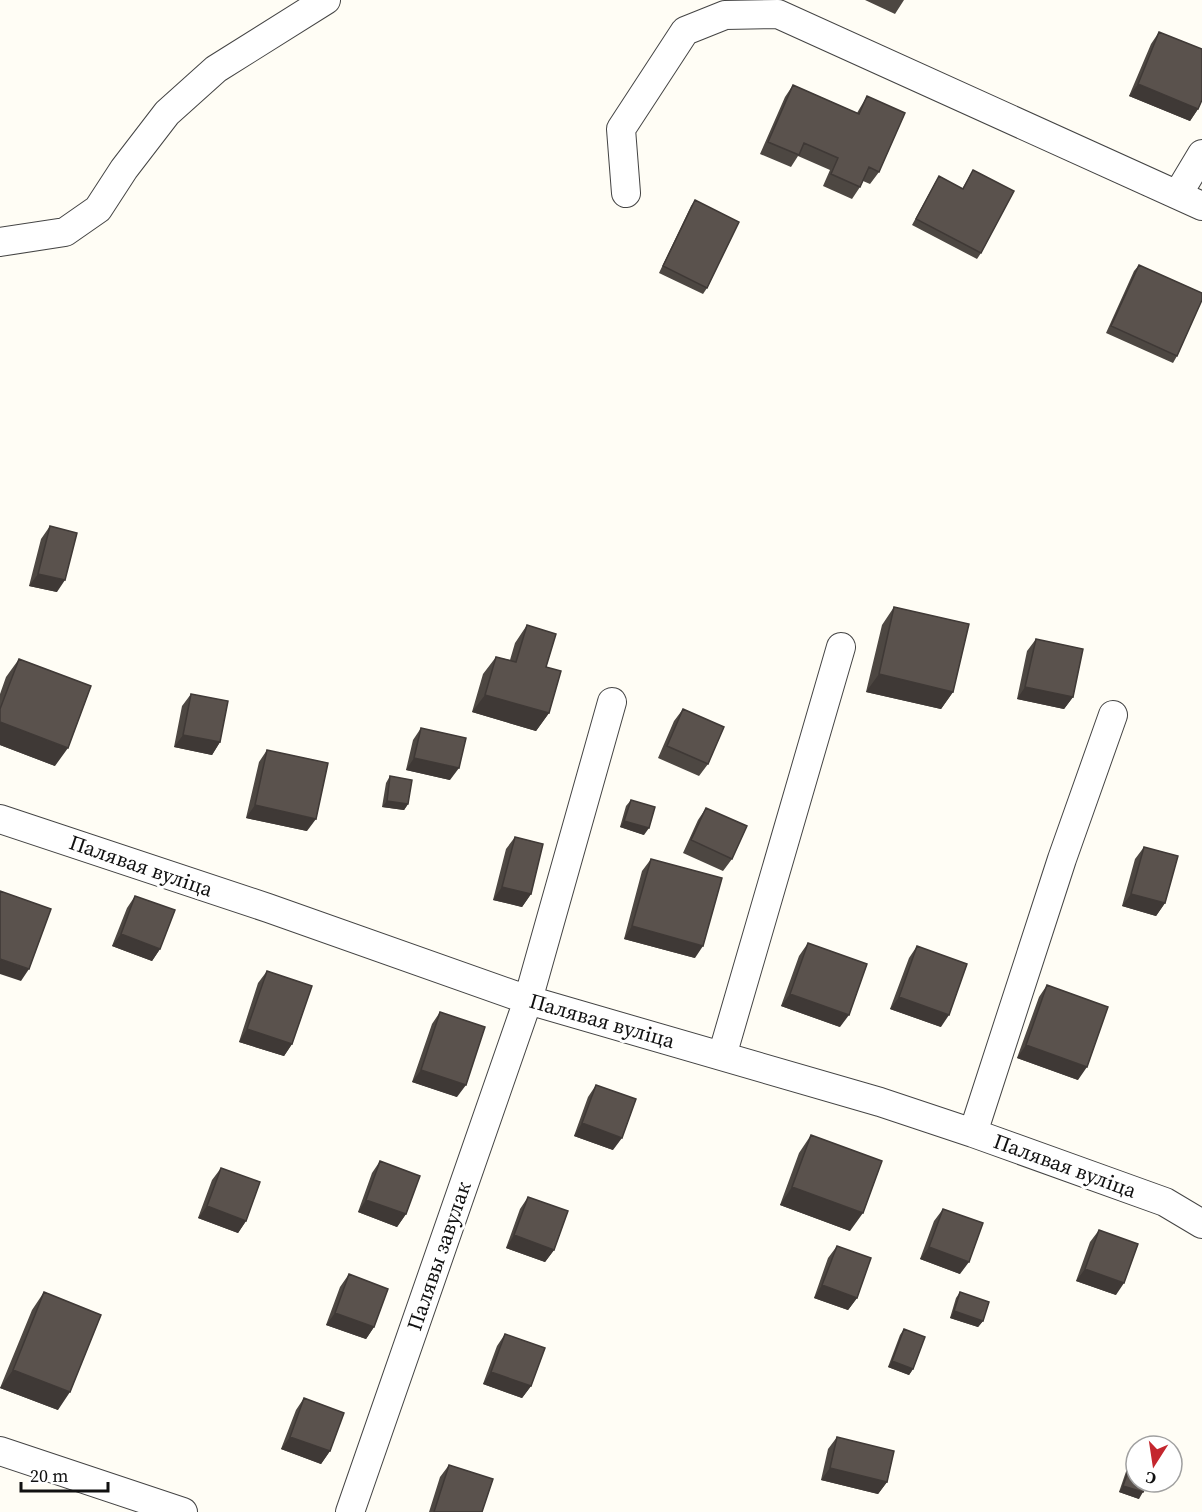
<svg xmlns="http://www.w3.org/2000/svg" width="1202" height="1512" viewBox="0 0 1202 1512" font-family="'Source Serif 4',serif">
  <style>
    .lines { fill: none; stroke-linecap: round; stroke-linejoin: round }
    .minor-casing { stroke: #444; stroke-width: 30 }
    .minor { stroke: #fff; stroke-width: 28 }
    .wall { fill: #4d4742 }
    .shaded-wall { fill: #3f3936 }
    .building { fill: #5a524d; stroke: #3f3936; stroke-width: 1.5 }
    .labels { text-anchor: middle; stroke-width: 6; stroke-linejoin: round; paint-order: stroke }
    .street-label { font-size: 21px; fill: #111; stroke: #fff }
  </style>
  <rect width="100%" height="100%" fill="#fffdf5"/>
  <g class="lines">
    <defs>
      <path id="minor" d="M626,193L621,129L685,31L725,15L778,14L1202,206
        M1178,194L1202,154
        M0,242L65,232L98,209L124,169L167,113L216,69L326,0
        M0,819L268,908L528,1000L880,1102L973,1133L1165,1202L1202,1224
        M722,1056L841,647
        M973,1133L1062,859L1113,715
        M0,1451L183,1512
        M350,1512L528,1000L612,702"/>
    </defs>
    <use href="#minor" class="minor-casing"/>
    <use href="#minor" class="minor"/>
  </g>
  <path class="wall" d="M865,0H904L895,14Z
    M1159,32L1198,109L1190,121L1129,96L1151,44Z
    M793,85L857,113L867,96L879,172L870,184L863,181L860,187L852,199L823,186L830,170L798,156L791,167L760,154L785,97Z
    M973,170L981,253L977,259L912,225L935,183L939,176L962,189Z
    M695,200L707,288L703,294L659,273L691,206Z
    M1139,265L1177,356L1173,363L1106,333L1134,271Z
    M50,526L57,592L29,586L41,539Z
    M894,607L953,692L941,709L866,692L882,625Z
    M527,625L546,667L549,713L536,731L472,712L483,674L496,657L510,660L515,643Z
    M1036,639L1073,697L1064,709L1017,699L1027,651Z
    M19,659L55,766L0,745V694L6,677Z
    M191,694L220,742L212,755L174,747L182,706Z
    M683,709L708,764L699,776L658,758L674,721Z
    M421,728L450,780L406,770L413,740Z
    M267,750L307,831L246,818L259,762Z
    M390,776L408,804L404,810L382,807L386,783Z
    M631,800L644,835L620,827L626,806Z
    M706,808L732,859L723,871L683,853L698,820Z
    M515,837L531,894L522,907L493,900L506,849Z
    M1144,847L1165,903L1156,916L1122,906L1135,859Z
    M651,859L695,958L624,939L642,871Z
    M135,896L160,949L152,961L112,946L127,908Z
    M808,943L840,1027L781,1006L799,956Z
    M917,946L941,1027L890,1009L909,958Z
    M267,971L292,1044L284,1056L239,1042L258,983Z
    M1047,985L1078,1080L1017,1058L1039,997Z
    M440,1012L457,1097L412,1082L432,1024Z
    M596,1085L613,1150L574,1136L588,1097Z
    M811,1135L850,1231L780,1205L799,1153Z
    M380,1161L406,1214L397,1227L358,1212L372,1173Z
    M221,1168L246,1221L238,1233L198,1218L212,1180Z
    M528,1197L554,1250L545,1262L506,1248L520,1209Z
    M943,1209L960,1274L920,1259L934,1221Z
    M1099,1230L1116,1295L1076,1281L1090,1242Z
    M837,1246L857,1298L848,1310L814,1298L828,1258Z
    M349,1274L374,1327L366,1339L326,1325L340,1287Z
    M44,1292L58,1410L0,1388L32,1310Z
    M960,1292L983,1321L978,1327L950,1318L956,1298Z
    M904,1329L913,1369L909,1375L888,1367L900,1335Z
    M505,1334L531,1386L522,1398L483,1384L497,1346Z
    M304,1398L330,1451L321,1464L281,1449L296,1410Z
    M837,1437L887,1482L878,1494L821,1480L828,1449Z
    M1134,1454L1139,1499L1119,1492L1130,1460Z
    M449,1465L482,1512H429L440,1477Z"/>
  <path class="shaded-wall" d="M1138,84L1198,109L1190,121L1129,96Z
    M38,574L65,580L57,592L29,586Z
    M879,674L953,692L941,709L866,692Z
    M1025,687L1073,697L1064,709L1017,699Z
    M485,695L549,713L536,731L472,712Z
    M0,722L68,748L55,766L0,745Z
    M183,735L220,742L212,755L174,747Z
    M414,758L459,768L450,780L406,770Z
    M387,801L408,804L404,810L382,807Z
    M255,805L316,819L307,831L246,818Z
    M624,821L649,828L644,835L620,827Z
    M502,887L531,894L522,907L493,900Z
    M1131,894L1165,903L1156,916L1122,906Z
    M632,926L703,946L695,958L624,939Z
    M121,934L160,949L152,961L112,946Z
    M0,959L29,969L21,981L0,974Z
    M790,994L849,1015L840,1027L781,1006Z
    M899,997L949,1015L941,1027L890,1009Z
    M247,1029L292,1044L284,1056L239,1042Z
    M1026,1045L1087,1067L1078,1080L1017,1058Z
    M421,1070L466,1085L457,1097L412,1082Z
    M582,1123L622,1138L613,1150L574,1136Z
    M792,1187L863,1213L850,1231L780,1205Z
    M366,1200L406,1214L397,1227L358,1212Z
    M207,1206L246,1221L238,1233L198,1218Z
    M514,1235L554,1250L545,1262L506,1248Z
    M929,1247L969,1262L960,1274L920,1259Z
    M1085,1269L1124,1283L1116,1295L1076,1281Z
    M822,1285L857,1298L848,1310L814,1298Z
    M954,1311L983,1321L978,1327L950,1318Z
    M335,1313L374,1327L366,1339L326,1325Z
    M892,1361L913,1369L909,1375L888,1367Z
    M13,1370L70,1392L58,1410L0,1388Z
    M491,1372L531,1386L522,1398L483,1384Z
    M290,1437L330,1451L321,1464L281,1449Z
    M830,1468L887,1482L878,1494L821,1480Z
    M1123,1486L1143,1492L1139,1499L1119,1492Z"/>
  <path class="building" d="M1159,32L1202,49V100L1198,109L1138,84Z
    M793,85L859,114L867,96L905,113L879,172L869,167L860,187L831,174L838,158L804,143L799,155L768,142Z
    M973,170L1014,191L981,253L916,219L939,176L963,189Z
    M695,200L739,222L707,288L663,266Z
    M1139,265L1202,293V300L1177,356L1111,326Z
    M50,526L77,533L65,580L38,574Z
    M894,607L969,624L953,692L879,674Z
    M527,625L556,634L546,667L561,671L549,713L485,695L496,657L516,662Z
    M1036,639L1083,649L1073,697L1025,687Z
    M19,659L91,686L68,748L0,722V709Z
    M191,694L228,701L220,742L183,735Z
    M683,709L724,727L708,764L667,746Z
    M421,728L466,738L459,768L414,758Z
    M267,750L328,763L316,819L255,805Z
    M390,776L412,780L408,804L387,801Z
    M631,800L655,807L649,828L624,821Z
    M706,808L747,826L732,859L691,840Z
    M515,837L543,844L531,894L502,887Z
    M1144,847L1178,856L1165,903L1131,894Z
    M651,859L722,878L703,946L632,926Z
    M0,891L51,909L29,969L0,959Z
    M135,896L175,910L160,949L121,934Z
    M808,943L867,964L849,1015L790,994Z
    M917,946L967,964L949,1015L899,997Z
    M267,971L312,986L292,1044L247,1029Z
    M1047,985L1108,1007L1087,1067L1026,1045Z
    M440,1012L485,1027L466,1085L421,1070Z
    M596,1085L636,1099L622,1138L582,1123Z
    M811,1135L882,1161L863,1213L792,1187Z
    M380,1161L420,1176L406,1214L366,1200Z
    M221,1168L260,1182L246,1221L207,1206Z
    M528,1197L568,1211L554,1250L514,1235Z
    M943,1209L983,1223L969,1262L929,1247Z
    M1099,1230L1138,1244L1124,1283L1085,1269Z
    M837,1246L871,1258L857,1298L822,1285Z
    M349,1274L388,1289L374,1327L335,1313Z
    M44,1292L101,1315L70,1392L13,1370Z
    M960,1292L989,1302L983,1321L954,1311Z
    M904,1329L925,1337L913,1369L892,1361Z
    M505,1334L545,1348L531,1386L491,1372Z
    M304,1398L344,1413L330,1451L290,1437Z
    M837,1437L894,1451L887,1482L830,1468Z
    M1134,1454H1136V1482H1147L1143,1492L1123,1486Z
    M449,1465L493,1479L482,1512H434Z"/>
  <g class="labels">
    <g class="street-label">
      <text transform="translate(141 866) rotate(19)" y="7">Палявая вуліца</text>
      <text transform="translate(602 1021) rotate(16)" y="7">Палявая вуліца</text>
      <text transform="translate(1065 1166) rotate(20)" y="7">Палявая вуліца</text>
      <text transform="translate(439 1256) rotate(-71)" y="7">Палявы завулак</text>
    </g>
  </g>
  <g transform="translate(1154 1464) rotate(192)"><circle r="28" fill="#ffffff" stroke="#a0a0a0" stroke-width="1.5"/>
  <path d="M0-4.5L10 22L0 15L-10 22Z" fill="#c4262e"/>
  <text y="-9" font-size="16" font-weight="bold" text-anchor="middle" fill="#111111">С</text>
  </g>
  <path d="M21 1482v9h87v-9" fill="none" stroke="#111111" stroke-width="3"/>
  <text x="30" y="1482" font-size="18" fill="#111111" stroke="#ffffff" stroke-width="4.5" paint-order="stroke">20 m</text>
</svg>
